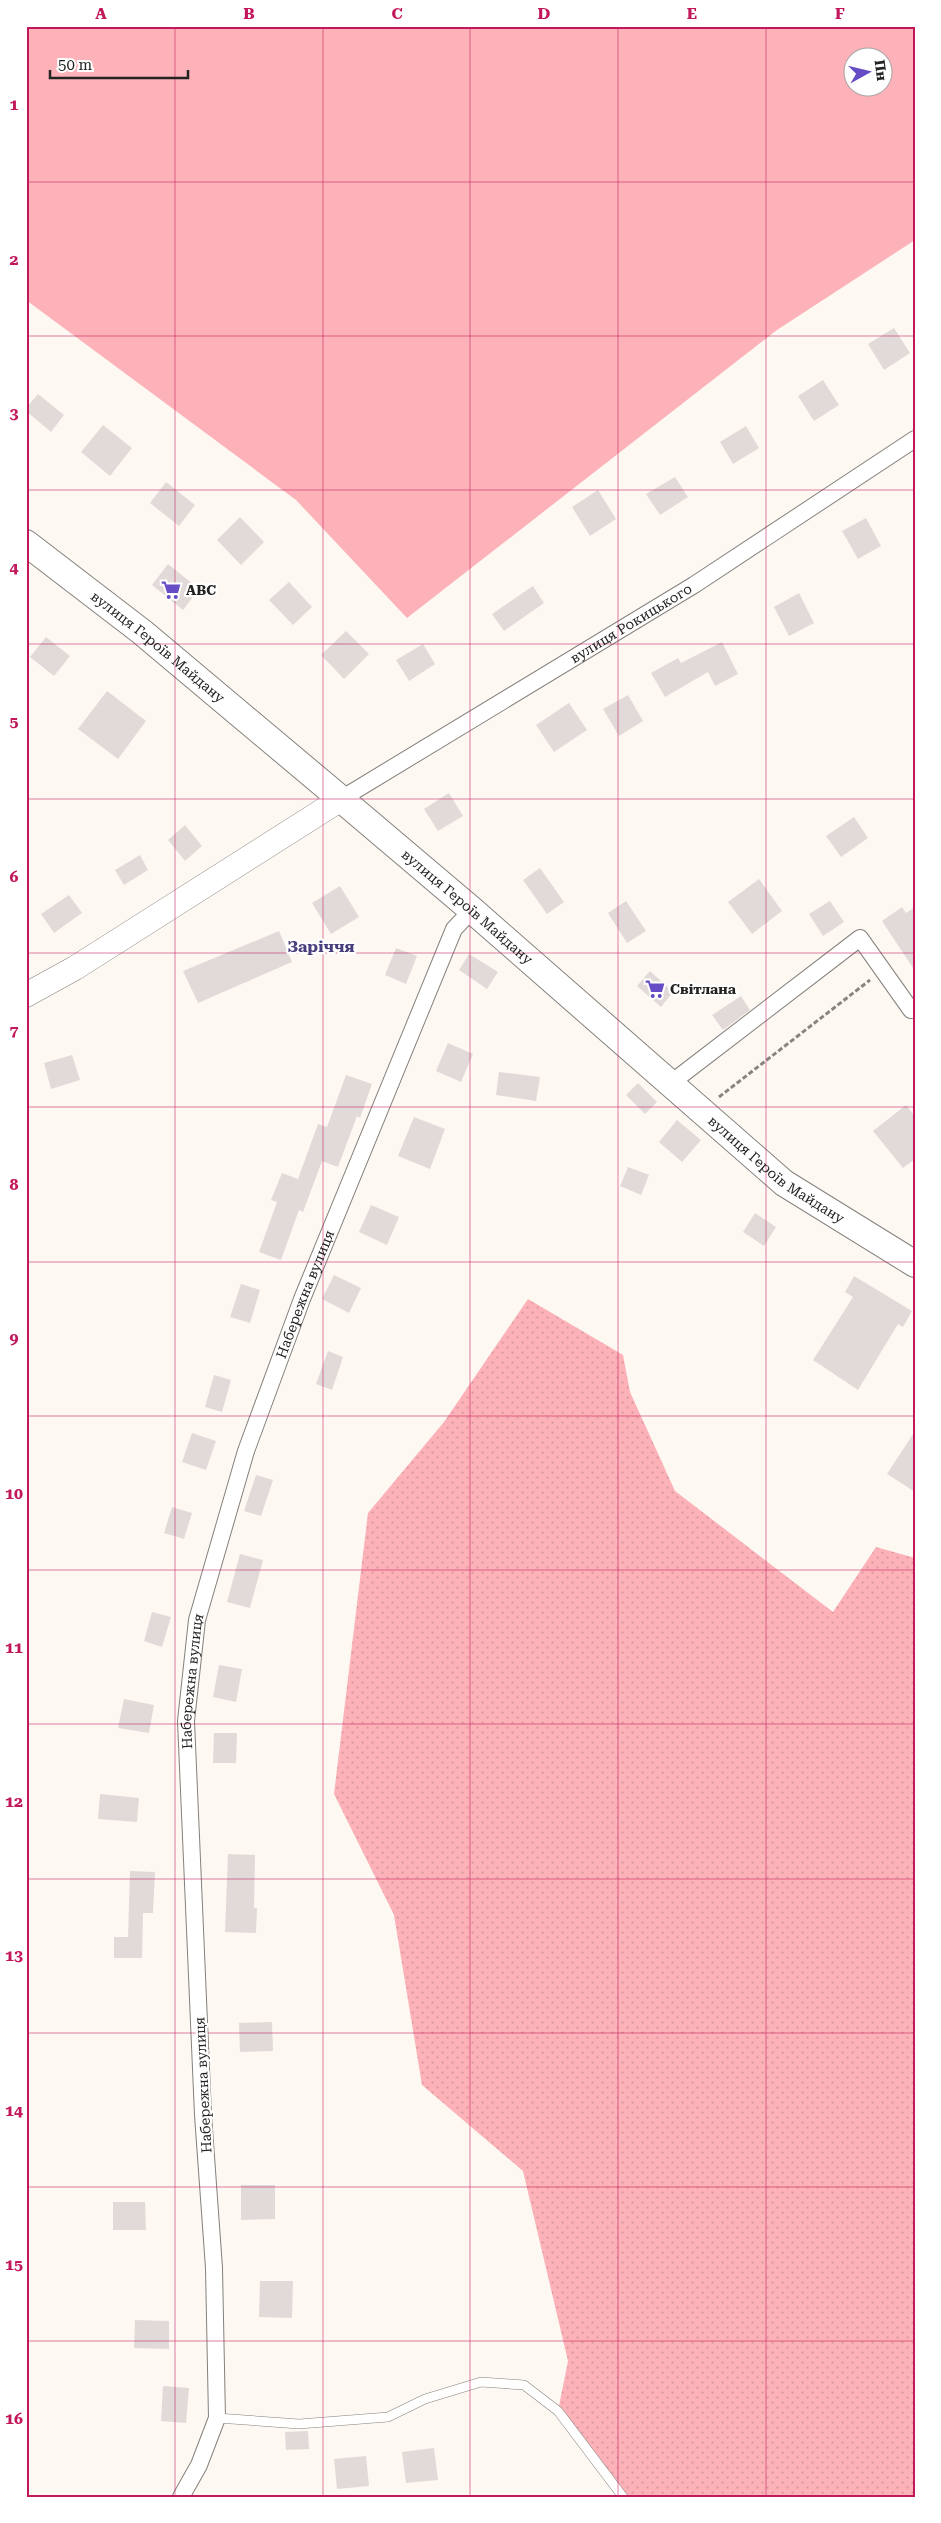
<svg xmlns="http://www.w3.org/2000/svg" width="941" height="2523" viewBox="0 0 941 2523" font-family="'Roboto Serif',serif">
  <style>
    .grass { fill: url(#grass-dots) }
    .garden { fill: #fcb2b8; fill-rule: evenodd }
    .building { fill: #e2dad8 }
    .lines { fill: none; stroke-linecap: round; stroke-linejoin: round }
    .lane-casing { stroke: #85817c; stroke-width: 10 }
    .street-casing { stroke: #85817c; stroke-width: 18 }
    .secondary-casing { stroke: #85817c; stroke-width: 25 }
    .primary-casing { stroke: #85817c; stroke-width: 28 }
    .path { stroke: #878581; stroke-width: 3; stroke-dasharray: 5 2.5; stroke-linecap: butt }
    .lane { stroke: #fff; stroke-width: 9 }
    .street { stroke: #fff; stroke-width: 16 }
    .secondary { stroke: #fff; stroke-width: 24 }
    .primary { stroke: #fff; stroke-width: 26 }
    .grid { fill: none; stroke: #c2185b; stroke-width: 1; stroke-opacity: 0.55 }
    .labels { text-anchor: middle; stroke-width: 4.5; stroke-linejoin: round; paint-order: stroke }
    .poi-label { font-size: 14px; font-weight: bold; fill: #242321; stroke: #fff; text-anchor: start }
    .street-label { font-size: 14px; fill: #242321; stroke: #fff }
    .quarter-label { font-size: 16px; font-weight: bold; fill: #483f7c; stroke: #fff }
    .neatline { fill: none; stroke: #c2185b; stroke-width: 2 }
    .grid-label { font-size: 16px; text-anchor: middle; font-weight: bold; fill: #c2185b }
  </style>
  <defs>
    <pattern id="grass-dots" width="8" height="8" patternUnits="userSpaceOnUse" patternTransform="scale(1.25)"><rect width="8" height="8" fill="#fcb2b8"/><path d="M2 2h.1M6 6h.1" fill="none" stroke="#d8999e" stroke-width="1.8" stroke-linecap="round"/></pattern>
  </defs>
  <rect width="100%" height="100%" fill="#fdf8f2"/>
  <path class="grass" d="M528,1299L623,1355L630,1392L675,1491L833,1612L876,1547L915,1558V2497H623L558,2411L568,2361L523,2171L422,2085L394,1915L334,1794L368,1513L444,1422Z"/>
  <path class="garden" d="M26,26H915V240L777,330L407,618L296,500L26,300ZM854,58H884V88H854Z"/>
  <path class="building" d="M894,328L910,353L884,370L868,344Z
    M823,380L839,405L814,421L798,396Z
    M38,394L64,415L51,432L26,411V408Z
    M103,425L132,448L110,476L81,452Z
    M746,426L759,448L733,464L720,442Z
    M675,477L688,497L660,515L646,494Z
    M166,482L195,505L179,526L150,503Z
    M598,490L616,519L590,536L572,507Z
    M240,517L264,542L241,565L217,540Z
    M866,518L881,546L858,559L842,531Z
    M168,564L199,589L183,610L152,585Z
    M289,582L312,607L293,625L269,600Z
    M533,586L544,603L504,631L492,614Z
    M799,593L814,623L789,636L774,607Z
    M346,631L369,654L344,679L321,655Z
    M46,637L70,656L54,676L30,657Z
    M722,642L738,674L715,686L708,672L665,697L651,673L678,658L681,663Z
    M423,644L435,664L409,681L396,660Z
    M107,691L146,721L118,759L78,729Z
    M628,695L643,721L619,736L603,709Z
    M569,703L587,730L554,752L536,725Z
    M449,793L463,816L438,831L424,809Z
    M854,817L868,838L841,857L826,836Z
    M185,825L202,846L185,861L168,840Z
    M140,855L148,870L124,885L115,870Z
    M540,868L564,902L547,914L523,880Z
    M759,879L782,911L752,934L728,902Z
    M340,886L359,917L331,934L312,903Z
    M69,895L82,913L54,933L41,914Z
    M626,901L646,931L627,943L608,913Z
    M830,901L844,922L823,936L809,914Z
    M902,907L906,913L915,907V971L882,921Z
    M279,931L292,962L198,1003L183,971Z
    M396,948L417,956L406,984L385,975Z
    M469,954L498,972L487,989L459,970Z
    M650,971L673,992L661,1007L637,986Z
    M741,996L750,1010L723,1030L712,1015Z
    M448,1043L473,1054L461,1082L436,1071Z
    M72,1055L80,1080L51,1089L44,1063Z
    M499,1072L540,1077L536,1101L496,1095Z
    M346,1075L372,1084L360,1118L357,1116L338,1167L322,1161L303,1212L299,1210L281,1260L259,1252L277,1202L271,1200L282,1173L298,1179L318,1124L327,1127Z
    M638,1083L657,1102L645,1114L626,1095Z
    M906,1105L915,1116V1159L903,1168L873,1131Z
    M414,1117L445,1129L430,1169L398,1156Z
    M677,1120L701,1140L682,1162L659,1142Z
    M628,1167L649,1175L641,1195L620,1186Z
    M371,1205L399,1217L387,1245L359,1232Z
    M755,1213L776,1227L764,1246L743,1232Z
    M334,1275L361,1288L349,1313L322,1299Z
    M854,1276L912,1311L903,1327L898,1324L858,1390L813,1360L853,1297L845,1292Z
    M241,1284L260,1290L250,1323L230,1317Z
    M328,1351L343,1357L332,1390L316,1384Z
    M214,1375L231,1380L222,1412L205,1407Z
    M915,1431V1492L887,1474Z
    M192,1433L216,1441L206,1470L182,1462Z
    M256,1475L273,1480L261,1516L244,1511Z
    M172,1507L192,1513L184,1539L164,1533Z
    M240,1554L263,1560L250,1608L227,1602Z
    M152,1612L171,1617L162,1647L144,1641Z
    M219,1665L242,1669L236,1702L213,1697Z
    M124,1699L154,1705L149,1733L118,1728Z
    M214,1733H237L236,1763H213Z
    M100,1794L139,1798L137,1822L98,1819Z
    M228,1854L255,1855L254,1908H257L256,1933L225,1932Z
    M130,1871L155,1872L153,1913H143L142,1958H114V1937H128Z
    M272,2022L273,2051L240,2052L239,2023Z
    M241,2185H275V2219L241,2220Z
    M113,2202H145L146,2230H113Z
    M260,2281H293L292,2318L259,2317Z
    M135,2320L169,2321V2349L134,2348Z
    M163,2386L189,2388L186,2423L161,2421Z
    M308,2431L309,2449L286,2450L285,2432Z
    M434,2448L438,2480L406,2483L402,2452Z
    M366,2456L369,2486L337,2489L334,2459Z"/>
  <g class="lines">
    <defs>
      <path id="lane" d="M217,2418L299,2424L388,2417L425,2399L481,2382L524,2385L558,2411L623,2497"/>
      <g id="street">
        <path id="s1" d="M341,799L694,585L915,439"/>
        <path d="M671,1083L860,938L911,1010L915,1008"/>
        <path id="s2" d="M181,2497L199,2465L217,2418L214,2268L203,2115L186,1721L197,1620L246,1451L302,1299L454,929L472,910"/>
      </g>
      <path id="secondary" d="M26,995L75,968L341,799"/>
      <g id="primary">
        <path id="s3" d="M26,543L142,632L341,799L472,910L784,1183L915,1264"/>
      </g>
    </defs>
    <use href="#lane" class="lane-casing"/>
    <use href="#street" class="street-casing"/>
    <use href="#secondary" class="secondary-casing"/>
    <use href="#primary" class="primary-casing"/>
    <path class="path" d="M719,1097L870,980"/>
    <use href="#lane" class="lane"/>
    <use href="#street" class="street"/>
    <use href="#secondary" class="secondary"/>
    <use href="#primary" class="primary"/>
  </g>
  <path class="grid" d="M175,26V2497M323,26V2497M470,26V2497M618,26V2497M766,26V2497M26,182H915M26,336H915M26,490H915M26,644H915M26,799H915M26,953H915M26,1107H915M26,1262H915M26,1416H915M26,1570H915M26,1724H915M26,1879H915M26,2033H915M26,2187H915M26,2341H915"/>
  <defs>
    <symbol id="supermarket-bare" viewBox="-9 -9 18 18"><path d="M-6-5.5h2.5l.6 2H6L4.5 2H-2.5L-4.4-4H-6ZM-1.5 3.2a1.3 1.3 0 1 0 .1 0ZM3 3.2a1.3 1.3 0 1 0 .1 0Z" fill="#664dc6" stroke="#fff" stroke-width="2.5" paint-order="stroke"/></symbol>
  </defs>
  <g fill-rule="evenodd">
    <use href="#supermarket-bare" x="157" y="576" width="28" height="28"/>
    <use href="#supermarket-bare" x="641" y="975" width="28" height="28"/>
  </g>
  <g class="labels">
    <g class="poi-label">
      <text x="186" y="595">ABC</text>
      <text x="670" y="994">Світлана</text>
    </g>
    <g class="street-label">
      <text dy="5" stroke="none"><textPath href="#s1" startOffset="339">вулиця Рокицького</textPath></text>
      <text dy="5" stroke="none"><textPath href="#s3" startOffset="168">вулиця Героїв Майдану</textPath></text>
      <text dy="5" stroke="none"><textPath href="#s3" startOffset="572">вулиця Героїв Майдану</textPath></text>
      <text dy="5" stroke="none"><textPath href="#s3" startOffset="978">вулиця Героїв Майдану</textPath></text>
      <text dy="5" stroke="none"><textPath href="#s2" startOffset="1230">Набережна вулиця</textPath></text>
      <text dy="5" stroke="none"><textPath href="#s2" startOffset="825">Набережна вулиця</textPath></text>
      <text transform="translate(203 2085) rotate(-93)" y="5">Набережна вулиця</text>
    </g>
    <g class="quarter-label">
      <text x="321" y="952">Заріччя</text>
    </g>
  </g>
  <rect width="941" height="2523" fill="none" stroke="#ffffff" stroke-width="55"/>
  <g transform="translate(868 72) rotate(82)"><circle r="24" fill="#ffffff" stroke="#a7a7a6"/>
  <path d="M0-4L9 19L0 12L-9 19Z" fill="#664dc6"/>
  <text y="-8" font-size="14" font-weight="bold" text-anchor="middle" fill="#242321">Пн</text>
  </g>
  <path d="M50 70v8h138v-8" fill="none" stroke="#242321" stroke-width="2.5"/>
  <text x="58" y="70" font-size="15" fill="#242321" stroke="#ffffff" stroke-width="4" paint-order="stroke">50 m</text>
  <rect x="28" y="28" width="886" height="2468" class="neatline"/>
  <g class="grid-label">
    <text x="101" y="19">A</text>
    <text x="249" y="19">B</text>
    <text x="397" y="19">C</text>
    <text x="544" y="19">D</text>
    <text x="692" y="19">E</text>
    <text x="840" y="19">F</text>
    <text x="14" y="110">1</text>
    <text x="14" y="265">2</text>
    <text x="14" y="419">3</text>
    <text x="14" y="573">4</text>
    <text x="14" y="727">5</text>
    <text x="14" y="882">6</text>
    <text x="14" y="1036">7</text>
    <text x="14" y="1190">8</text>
    <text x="14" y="1344">9</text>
    <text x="14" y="1499">10</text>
    <text x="14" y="1653">11</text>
    <text x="14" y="1807">12</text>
    <text x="14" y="1961">13</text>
    <text x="14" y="2116">14</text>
    <text x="14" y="2270">15</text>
    <text x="14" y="2424">16</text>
  </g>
</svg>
